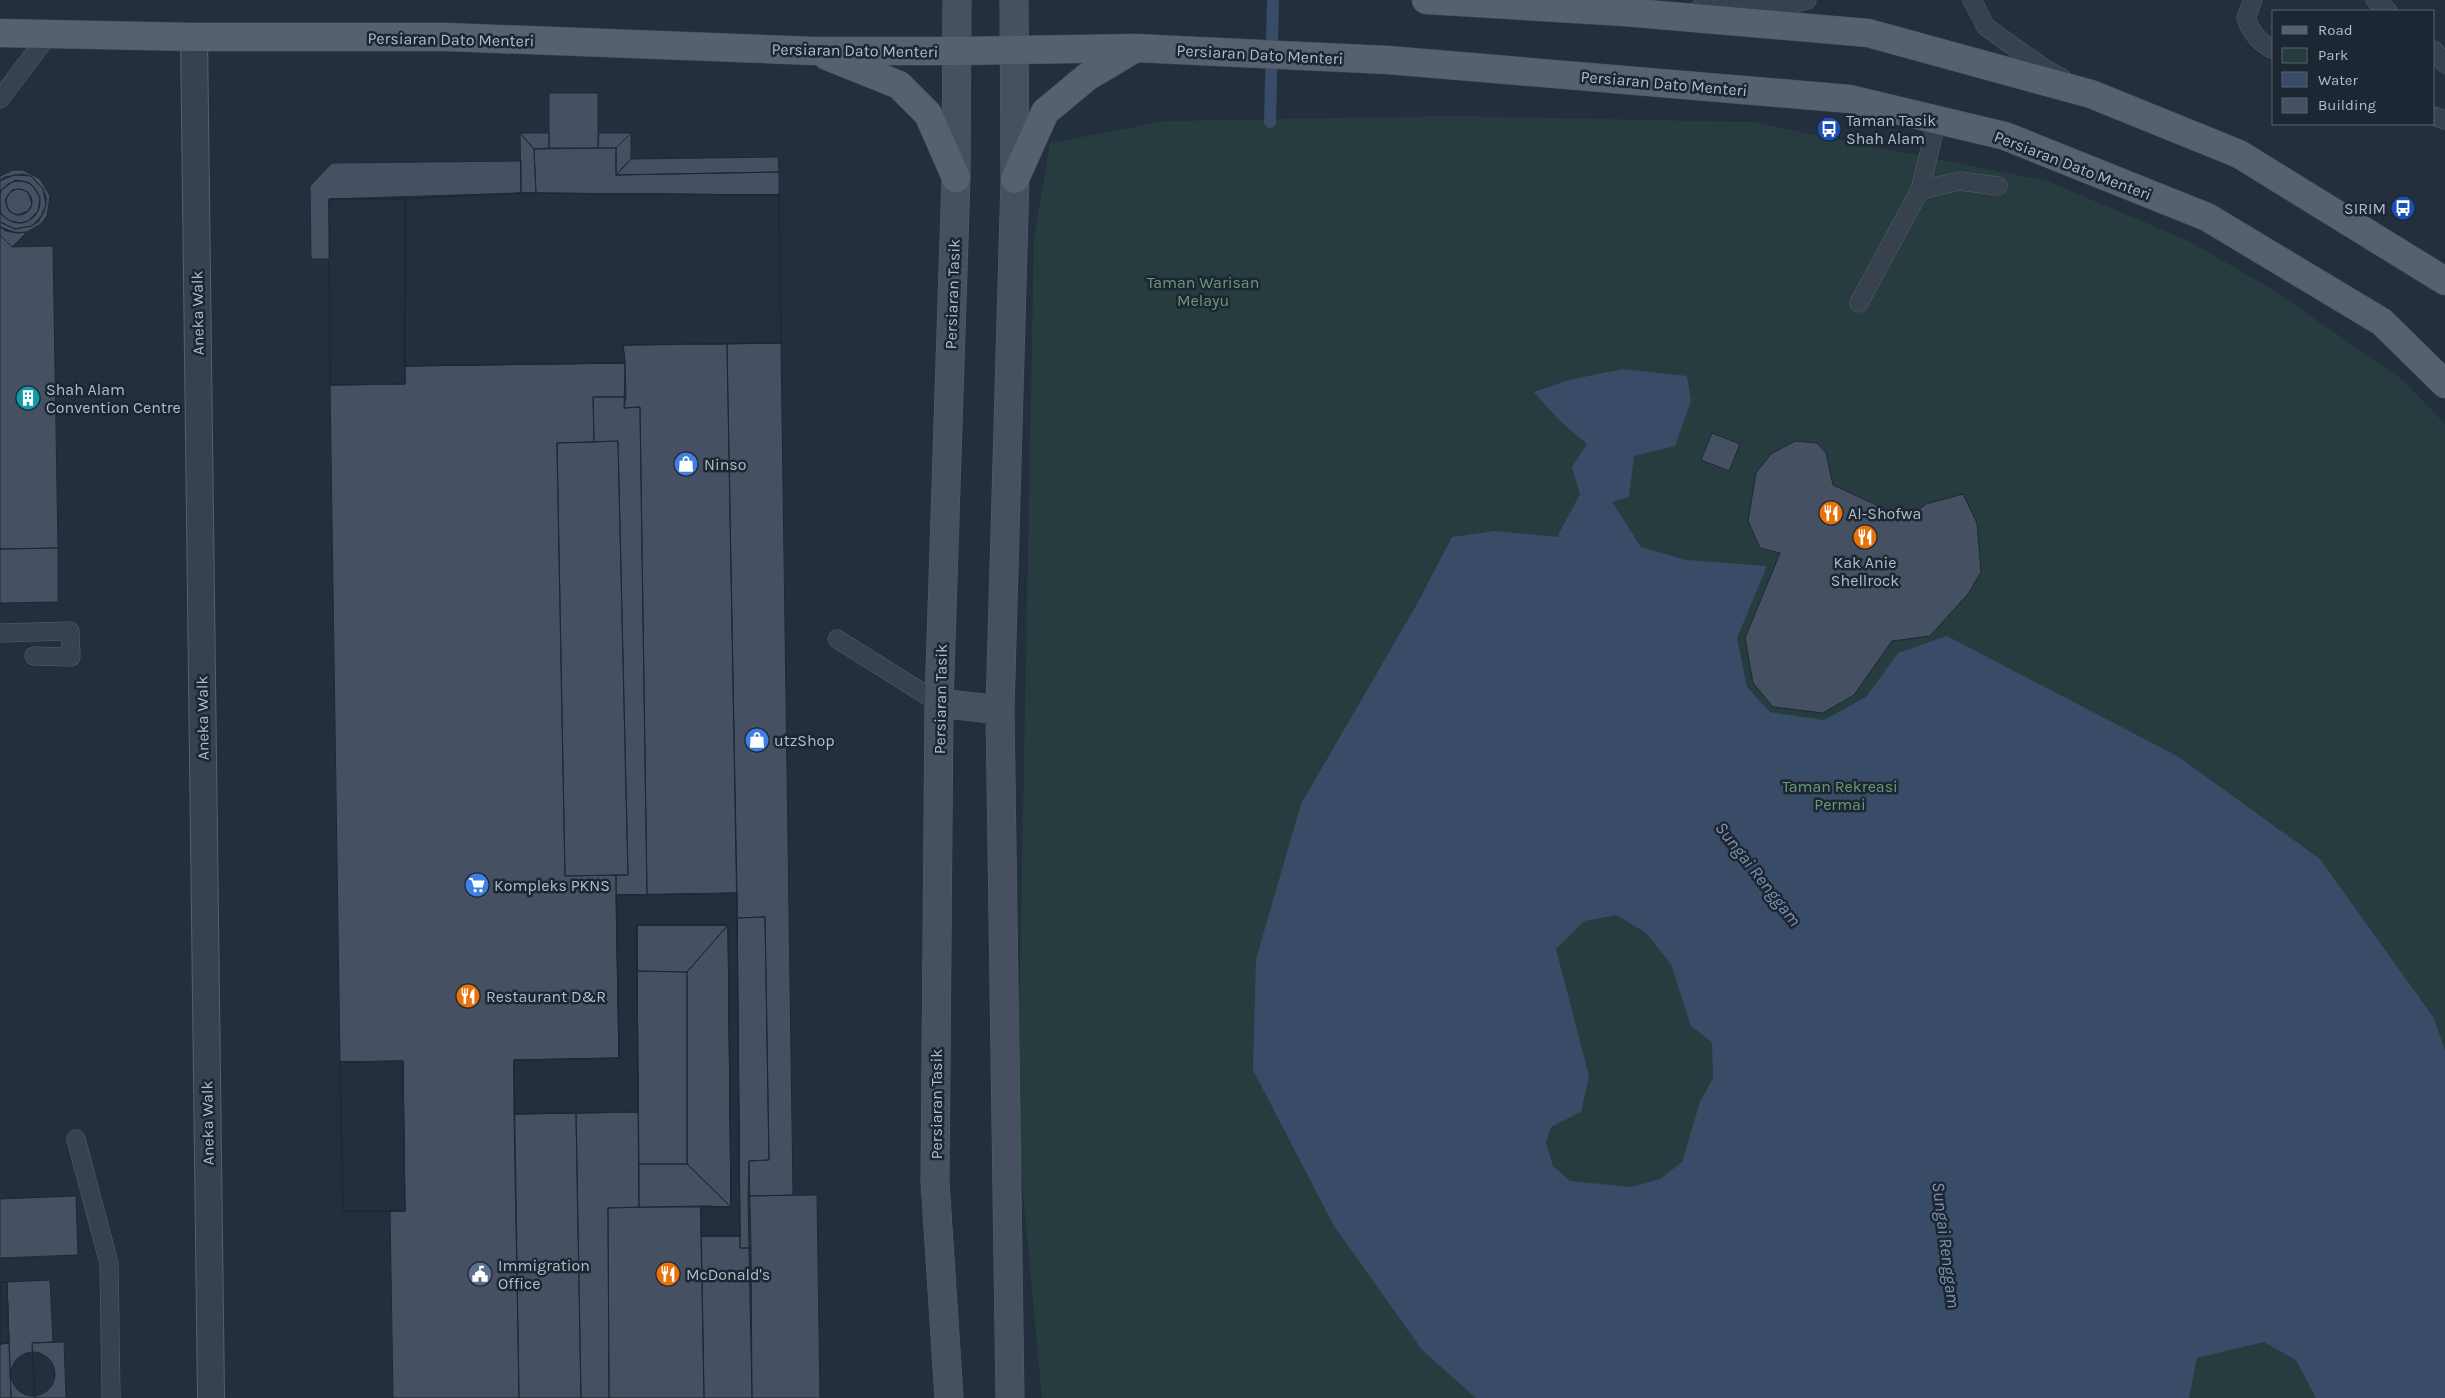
<svg xmlns="http://www.w3.org/2000/svg" width="2445" height="1398" viewBox="0 0 2445 1398" font-family="Karla,sans-serif">
  <style>
    .green { fill: #263c3f }
    .water { fill: #394c67; fill-rule: evenodd }
    .lines { fill: none; stroke-linecap: round; stroke-linejoin: round }
    .stream { stroke: #394c67; stroke-width: 12 }
    .building { fill: #455162; stroke: #1f2835; fill-rule: evenodd }
    .service-casing { stroke: #565f6c; stroke-width: 19 }
    .pedestrian-casing { stroke: #565f6c; stroke-width: 28 }
    .secondary-casing { stroke: #565f6c; stroke-width: 29 }
    .primary-casing { stroke: #414a57; stroke-width: 29 }
    .service { stroke: #38414e; stroke-width: 18 }
    .pedestrian { stroke: #38414e; stroke-width: 26 }
    .secondary { stroke: #465061; stroke-width: 28 }
    .primary { stroke: #56606e; stroke-width: 28 }
    .labels { text-anchor: middle; stroke-width: 5; stroke-linejoin: round; paint-order: stroke }
    .street-label { font-size: 16px; fill: #b4bcc9; stroke: #1d2633 }
    .poi-label { font-size: 16px; fill: #b4bcc9; stroke: #1d2633; text-anchor: start }
    .park-label { font-size: 16px; fill: #6b9a76; stroke: #1d2633 }
    .water-label { font-size: 18px; font-style: italic; fill: #7c92b1; stroke: #1d2633 }
  </style>
  <rect width="100%" height="100%" fill="#242f3e"/>
  <path class="green" d="M1456,116L1751,122L2047,181L2189,241L2273,290L2403,380L2445,424V1398H1042L1017,1128L1034,237L1050,143L1166,121Z"/>
  <path class="water" d="M1623,369L1687,376L1691,401L1675,446L1634,456L1629,497L1612,502L1641,547L1686,560L1767,566L1737,638L1747,687L1770,712L1824,720L1866,697L1898,653L1947,636L2177,756L2320,859L2434,1018L2445,1051V1398H2316L2296,1360L2264,1342L2197,1358L2189,1398H1476L1422,1350L1334,1226L1253,1070L1256,959L1301,804L1417,604L1452,537L1495,531L1557,537L1580,494L1572,467L1587,444L1559,420L1534,392L1569,380ZM1617,915L1646,933L1671,964L1691,1026L1712,1042L1713,1078L1700,1102L1682,1162L1660,1179L1630,1187L1570,1181L1553,1166L1546,1143L1551,1127L1581,1112L1589,1076L1556,949L1584,921Z"/>
  <g class="lines">
    <path class="stream" d="M1270,122L1273,0"/>
  </g>
  <path class="building" d="M549,93H598V148H549Z
    M520,133H549V148L534,149Z
    M520,133L534,149L536,193H521Z
    M599,133H631L616,148H598Z
    M631,133V159L616,175V148Z
    M616,148V175L779,172V195L536,193L534,149Z
    M778,157L779,172L616,175L631,159Z
    M521,161V193L329,199L330,259H311L310,186L332,163Z
    M13,170H23L40,179L50,196L47,216L41,224L27,232L17,233L6,231L0,227V222L15,229L32,226L43,214L46,205V197L43,189L31,176L14,175L0,181V176Z
    M22,174L31,176L43,189L46,205L39,221L32,226L15,229L0,222V181L5,177Z
    M15,180L28,182L33,186L40,198L38,211L28,221L22,223L10,221L0,213V191ZM20,189L28,192L32,204L28,211L17,215L9,211L5,200L12,190Z
    M-2 202a21 21 0 1 1 42 0a21 21 0 1 1-42 0Z
    M6 202a13 13 0 1 1 26 0a13 13 0 1 1-26 0Z
    M521,193L779,195L781,343L623,345L625,363L404,366L405,199Z
    M521,193L779,195L781,343L623,345L625,363L404,366L405,199Z
    M329,199H405V384L330,385Z
    M329,199H405V384L330,385Z
    M0,227L17,233L27,232L12,247L0,235Z
    M0,235L12,247L53,246L58,548L0,549Z
    M781,343L793,1195L748,1196L749,1161L769,1160L765,917L737,918L727,344Z
    M727,344L737,893L647,895L640,407L624,408L625,363L623,345Z
    M625,363L626,397H593L594,442L557,443L565,876L616,875L619,1058L514,1060L519,1398H393L390,1211H405L403,1061L340,1062L330,385L405,384L404,366Z
    M593,397H626L624,408L640,407L647,895H616V875H628L618,441L594,442Z
    M1712,433L1740,444L1729,471L1701,460Z
    M618,441L628,875L565,876L557,443Z
    M1795,441L1817,443L1826,453L1833,485L1907,519L1926,504L1963,494L1977,523L1981,572L1968,594L1930,636L1892,641L1854,695L1823,713L1773,707L1753,683L1745,638L1780,553L1760,548L1748,521L1756,473L1771,454Z
    M58,548V602L0,603V549Z
    M737,893L740,1236H701V1206L731,1207L728,925H637L638,1112L514,1114V1060L619,1058L616,895Z
    M737,893L740,1236H701V1206L731,1207L728,925H637L638,1112L514,1114V1060L619,1058L616,895Z
    M765,917L769,1160L749,1161L751,1248H740L737,918Z
    M637,925H728L687,972L637,971Z
    M728,925L731,1207L687,1164V972Z
    M637,971L687,972V1164H639Z
    M403,1061L405,1211H343L340,1062Z
    M403,1061L405,1211H343L340,1062Z
    M638,1112L639,1207L608,1208L609,1398H581L576,1113Z
    M576,1113L581,1398H519L514,1114Z
    M639,1164H687L731,1207H639Z
    M817,1195L820,1398H752L748,1196Z
    M76,1196L78,1255L0,1258V1199Z
    M701,1206L704,1398H609L608,1208Z
    M701,1236H740V1248H751L752,1398H704Z
    M50,1280L53,1342L32,1343L35,1398H11L7,1282Z
    M0,1282H7L9,1343L0,1344Z
    M0,1282H7L9,1343L0,1344Z
    M64,1342L66,1398H35L32,1343Z
    M9,1343L11,1398H0V1344Z
    M11 1374a22 22 0 1 1 44 0a22 22 0 1 1-44 0Z"/>
  <g class="lines">
    <defs>
      <path id="service" d="M1972,0L1986,27L2045,69L2062,78
        M2253,0L2246,18C2251,32 2259,43 2274,50
        M2375,0L2388,11
        M1700,8L1792,4L1807,0
        M2434,50L2445,64
        M0,99L49,34
        M2434,116L2445,120
        M1920,190L1960,181L1998,186
        M1859,303L1920,190L1937,120
        M0,633L70,631L71,657L34,656
        M837,639L939,703
        M76,1139L109,1263L111,1398"/>
      <path id="pedestrian" d="M194,37L211,1398"/>
      <path id="secondary" d="M939,703L1000,710
        M949,1398L935,1181L939,703L956,178L957,0
        M1010,1398L1000,710L1015,179L1014,0"/>
      <path id="primary" d="M1426,0L1624,12L1868,33L2091,94L2239,154L2445,281
        M0,33L194,37H447L814,51H957L1135,48L1388,60L1850,99L2005,136L2207,217L2382,322L2445,384
        M827,56L899,85L928,114L956,178
        M1015,179L1045,112L1087,77L1134,49"/>
    </defs>
    <use href="#service" class="service-casing"/>
    <use href="#pedestrian" class="pedestrian-casing"/>
    <use href="#secondary" class="secondary-casing"/>
    <use href="#primary" class="primary-casing"/>
    <use href="#service" class="service"/>
    <use href="#pedestrian" class="pedestrian"/>
    <use href="#secondary" class="secondary"/>
    <use href="#primary" class="primary"/>
  </g>
  <defs>
    <symbol id="bus-disc" viewBox="-11 -11 22 22"><circle r="9.5" fill="#1a4fb4" stroke="#1d2633"/><path d="M-5-6H5V4H4V6H2V4H-2V6H-4V4H-5ZM-3.5-4V0h7V-4ZM-3.5 1.2v1.5H-2V1.2ZM2 1.2v1.5H3.5V1.2Z" fill="#fff"/></symbol>
    <symbol id="building-disc" viewBox="-11 -11 22 22"><circle r="9.5" fill="#0f9aa8" stroke="#1d2633"/><path d="M-4-6H4V6H1V3H-1V6H-4ZM-2.5-4.3h1.7v1.8h-1.7ZM.8-4.3h1.7v1.8H.8ZM-2.5-1h1.7V.8h-1.7ZM.8-1h1.7V.8H.8Z" fill="#fff"/></symbol>
    <symbol id="shop-disc" viewBox="-11 -11 22 22"><circle r="9.5" fill="#3f7fe0" stroke="#1d2633"/><path d="M-5-2.5h2.3a2.7 3.5 0 0 1 5.4 0H5L5.5 6h-11ZM-1.5-2.5h3a1.5 2.3 0 0 0-3 0Z" fill="#fff"/></symbol>
    <symbol id="restaurant-disc" viewBox="-11 -11 22 22"><circle r="9.5" fill="#e8710a" stroke="#1d2633"/><path d="M-5-6h1v4h1v-4h1v4h1v-4h1v5L-1.5 .5V6h-2V.5L-5-1ZM5-6V6H3V1.5H1.5Q1.5-4 5-6Z" fill="#fff"/></symbol>
    <symbol id="supermarket-disc" viewBox="-11 -11 22 22"><circle r="9.5" fill="#3f7fe0" stroke="#1d2633"/><path d="M-6-5.5h2.5l.6 2H6L4.5 2H-2.5L-4.4-4H-6ZM-1.5 3.2a1.3 1.3 0 1 0 .1 0ZM3 3.2a1.3 1.3 0 1 0 .1 0Z" fill="#fff"/></symbol>
    <symbol id="civic-disc" viewBox="-11 -11 22 22"><circle r="9.5" fill="#5c6f8a" stroke="#1d2633"/><path d="M-.6-6.5H3V-4.5H.6V-3L4-1V1h2V6H-6V1h2V-1L-.6-3ZM-1.2 2.5V6h2.4V2.5Z" fill="#fff"/></symbol>
  </defs>
  <g fill-rule="evenodd">
    <use href="#bus-disc" x="1815" y="115" width="28" height="28"/>
    <use href="#bus-disc" x="2389" y="194" width="28" height="28"/>
    <use href="#building-disc" x="14" y="384" width="28" height="28"/>
    <use href="#shop-disc" x="672" y="450" width="28" height="28"/>
    <use href="#restaurant-disc" x="1817" y="499" width="28" height="28"/>
    <use href="#restaurant-disc" x="1851" y="523" width="28" height="28"/>
    <use href="#shop-disc" x="743" y="726" width="28" height="28"/>
    <use href="#supermarket-disc" x="463" y="871" width="28" height="28"/>
    <use href="#restaurant-disc" x="454" y="982" width="28" height="28"/>
    <use href="#civic-disc" x="466" y="1260" width="28" height="28"/>
    <use href="#restaurant-disc" x="654" y="1260" width="28" height="28"/>
  </g>
  <g class="labels">
    <g class="street-label">
      <text transform="translate(451 39) rotate(1)" y="6">Persiaran Dato Menteri</text>
      <text transform="translate(855 50) rotate(1)" y="6">Persiaran Dato Menteri</text>
      <text transform="translate(1260 54) rotate(3)" y="6">Persiaran Dato Menteri</text>
      <text transform="translate(1664 83) rotate(5)" y="6">Persiaran Dato Menteri</text>
      <text transform="translate(2073 165) rotate(21)" y="6">Persiaran Dato Menteri</text>
      <text transform="translate(952 294) rotate(-88)" y="6">Persiaran Tasik</text>
      <text transform="translate(197 313) rotate(-91)" y="6">Aneka Walk</text>
      <text transform="translate(940 699) rotate(-89)" y="6">Persiaran Tasik</text>
      <text transform="translate(202 718) rotate(-91)" y="6">Aneka Walk</text>
      <text transform="translate(936 1104) rotate(-90)" y="6">Persiaran Tasik</text>
      <text transform="translate(207 1123) rotate(-91)" y="6">Aneka Walk</text>
    </g>
    <g class="poi-label">
      <text x="1846" y="126">Taman Tasik<tspan x="1846" dy="18">Shah Alam</tspan></text>
      <text x="2386" y="214" text-anchor="end">SIRIM</text>
      <text x="46" y="395">Shah Alam<tspan x="46" dy="18">Convention Centre</tspan></text>
      <text x="704" y="470">Ninso</text>
      <text x="1848" y="519">Al-Shofwa</text>
      <text x="1865" y="568" text-anchor="middle">Kak Anie<tspan x="1865" dy="18">Shellrock</tspan></text>
      <text x="774" y="746">utzShop</text>
      <text x="494" y="891">Kompleks PKNS</text>
      <text x="486" y="1002">Restaurant D&amp;R</text>
      <text x="498" y="1271">Immigration<tspan x="498" dy="18">Office</tspan></text>
      <text x="686" y="1280">McDonald's</text>
    </g>
    <g class="park-label">
      <text x="1203" y="288">Taman Warisan<tspan x="1203" dy="18">Melayu</tspan></text>
      <text x="1840" y="792">Taman Rekreasi<tspan x="1840" dy="18">Permai</tspan></text>
    </g>
    <g class="water-label">
      <text transform="translate(1758 874) rotate(52)" y="6">Sungai Renggam</text>
      <text transform="translate(1946 1245) rotate(83)" y="6">Sungai Renggam</text>
    </g>
  </g>
  <rect x="2272" y="10" width="162" height="115" fill="#1d2633" stroke="#59626f"/>
  <rect x="2282" y="26" width="25" height="8" fill="#56606e" stroke="#59626f"/>
  <text x="2318" y="35" font-size="15" fill="#b4bcc9">Road</text>
  <rect x="2282" y="48" width="25" height="15" fill="#263c3f" stroke="#59626f"/>
  <text x="2318" y="60" font-size="15" fill="#b4bcc9">Park</text>
  <rect x="2282" y="72" width="25" height="15" fill="#394c67" stroke="#59626f"/>
  <text x="2318" y="85" font-size="15" fill="#b4bcc9">Water</text>
  <rect x="2282" y="98" width="25" height="15" fill="#455162" stroke="#59626f"/>
  <text x="2318" y="110" font-size="15" fill="#b4bcc9">Building</text>
</svg>
